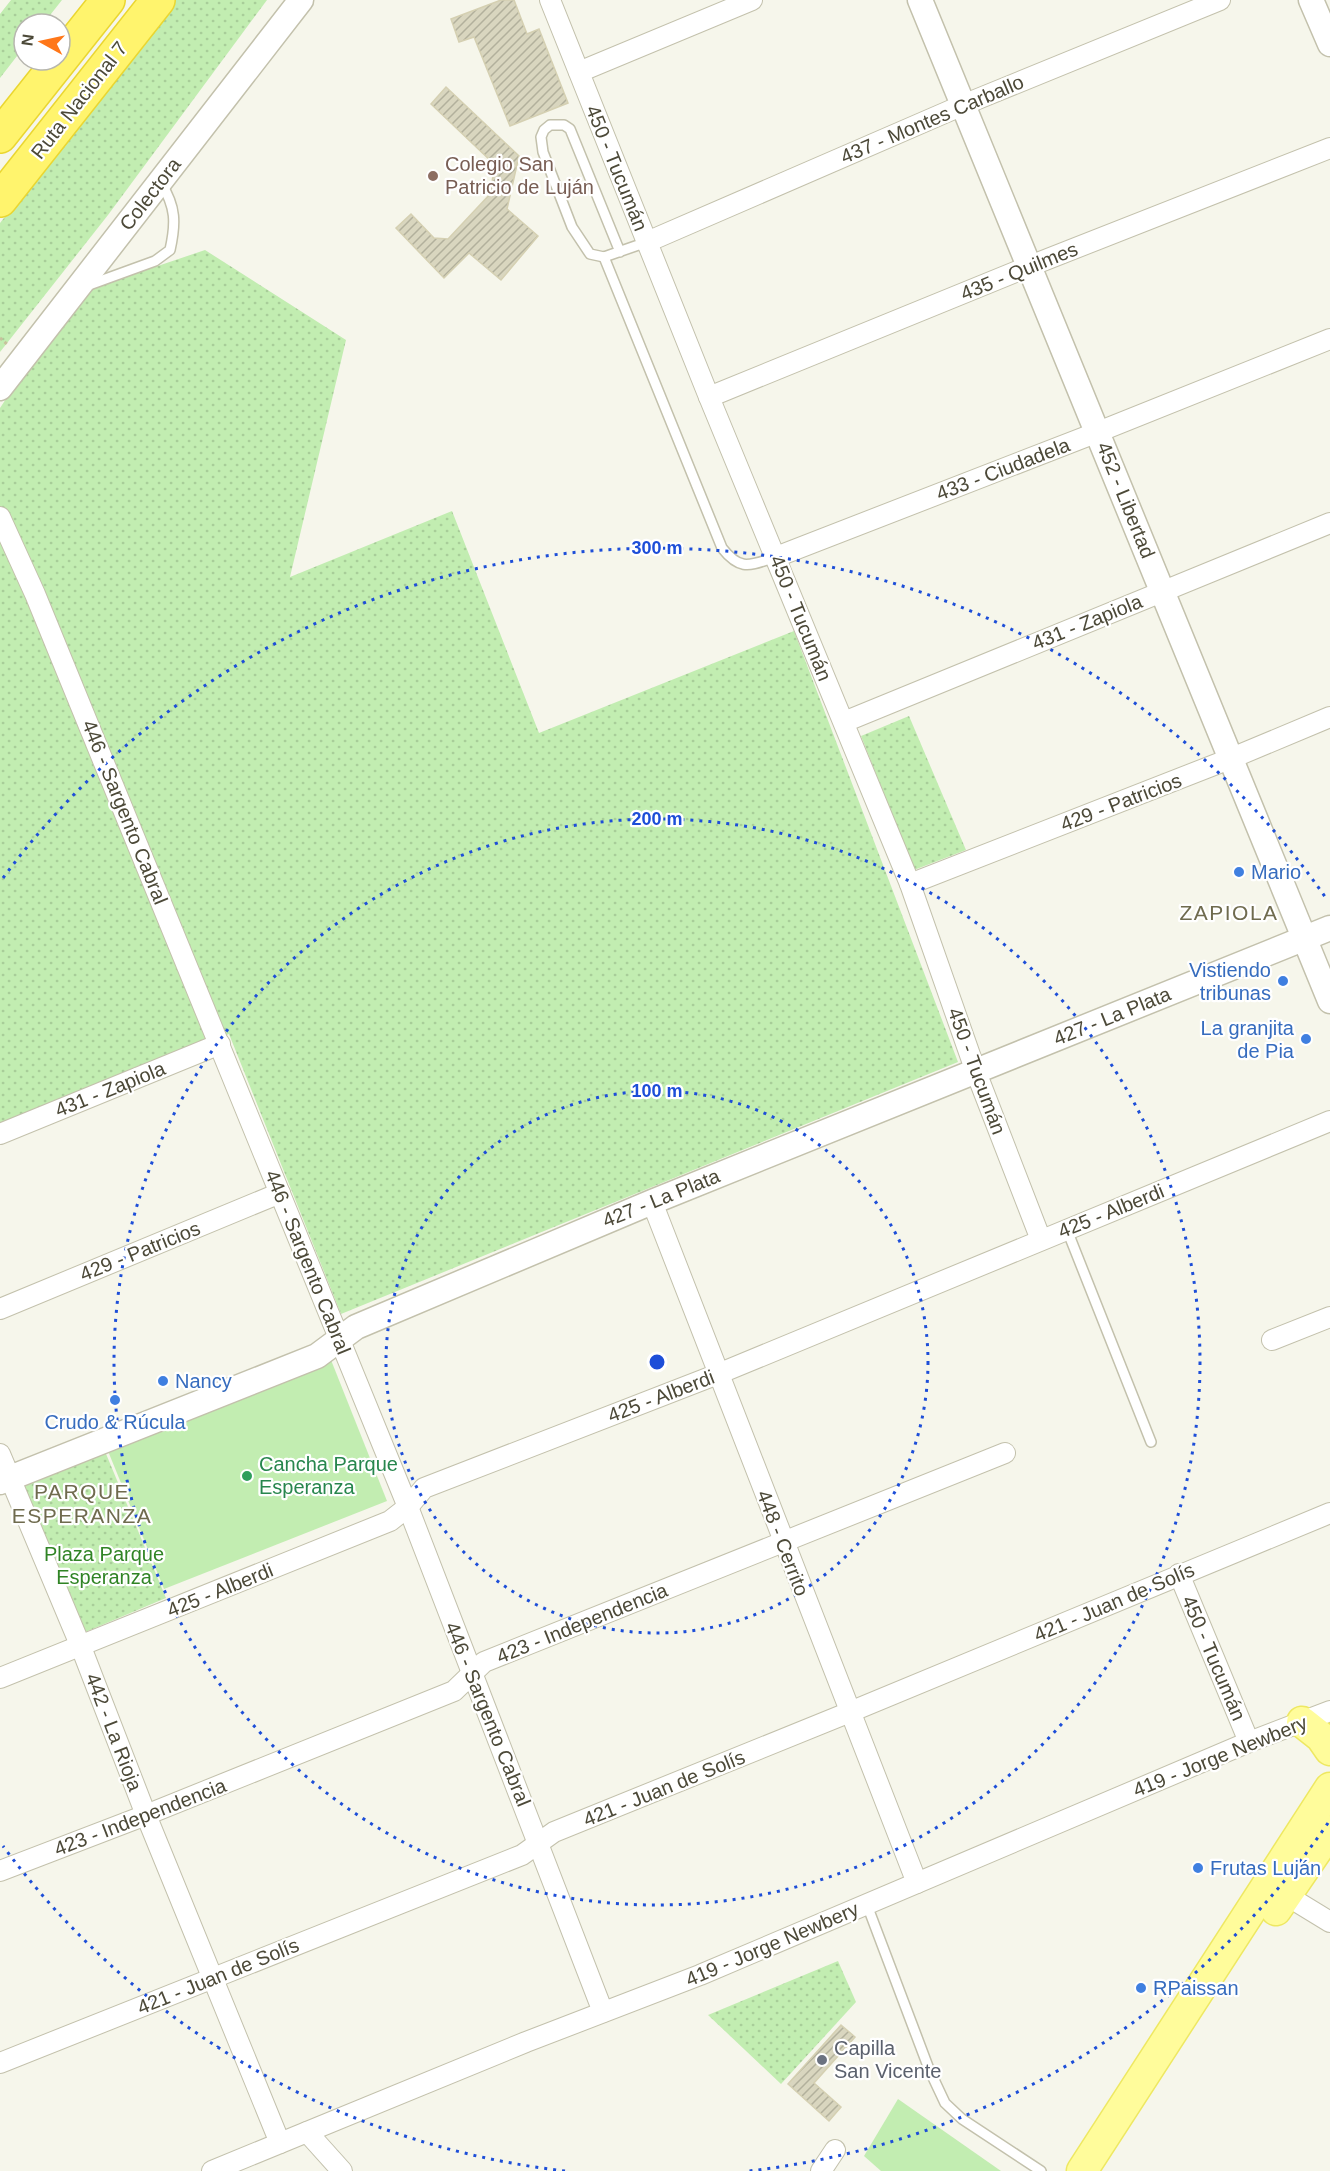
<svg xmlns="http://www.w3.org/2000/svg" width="1330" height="2171" viewBox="0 0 1330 2171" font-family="Arial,sans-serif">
<defs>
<pattern id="grass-dots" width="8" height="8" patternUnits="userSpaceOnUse" patternTransform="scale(1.5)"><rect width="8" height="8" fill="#c2edb1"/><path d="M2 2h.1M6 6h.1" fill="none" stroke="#a8cd99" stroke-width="1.8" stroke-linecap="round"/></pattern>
<pattern id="building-hatch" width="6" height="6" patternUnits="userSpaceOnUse" patternTransform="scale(1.5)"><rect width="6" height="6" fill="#d9d6bf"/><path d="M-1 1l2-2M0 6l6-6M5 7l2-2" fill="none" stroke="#b2b09c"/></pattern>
</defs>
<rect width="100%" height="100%" fill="#f6f6eb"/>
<g fill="url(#grass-dots)">
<polygon points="11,0 62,0 43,24 24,24 24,47 0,78 0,14"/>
<polygon points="176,0 267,0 108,215 0,352 0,223"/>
<polygon points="205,250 346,340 290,577 452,511 539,733 794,631 958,1062 341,1314 229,1034 0,1128 0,408 75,294"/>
<polygon points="909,716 966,850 914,870 861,736"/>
<polygon points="104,1449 166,1598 83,1633 21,1484"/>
<polygon points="838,1961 856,2002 781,2084 708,2015"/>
</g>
<g fill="#c2edb1">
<polygon points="331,1360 387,1501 164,1589 108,1451"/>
<polygon points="898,2099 1001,2171 881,2171 864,2156"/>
</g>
<g fill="url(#building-hatch)" stroke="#d5d0b2" stroke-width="1.5">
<polygon points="501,0 514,0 527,34 539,29 568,103 510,126 474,37 459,42 451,19"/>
<polygon points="446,87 519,156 507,209 538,236 501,280 469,253 444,278 396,228 411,214 434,238 448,239 491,193 494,164 431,104"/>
<polygon points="841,2025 855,2037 814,2083 841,2107 829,2121 788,2084"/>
</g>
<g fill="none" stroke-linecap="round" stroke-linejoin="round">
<defs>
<g id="service">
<polyline points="620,252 570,129 564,125 550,125 544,130 541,137 543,152 572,227 590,254 604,257 647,242"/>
<path d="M604 257 722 548C741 572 750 565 776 557"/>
<path d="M89 285 155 261 170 250C176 223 176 207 161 183"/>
<polyline points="1067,1230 1151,1442"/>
<polyline points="867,1905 929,2069 945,2103 962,2119 1041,2171"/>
</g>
<g id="minor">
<polyline points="550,0 709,397 910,884 976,1072 1041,1240"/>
<polyline points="579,72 752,0"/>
<polyline points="647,242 963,105 1220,0"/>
<polyline points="709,397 1030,266 1330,148"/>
<polyline points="0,517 35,594 408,1507 603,2012"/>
<polyline points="776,557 1098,432 1330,339"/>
<polyline points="844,722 1330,523"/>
<polyline points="910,884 1232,758 1330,717"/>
<polyline points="0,1134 220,1044"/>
<polyline points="652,1202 917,1883"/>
<polyline points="0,1309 280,1193"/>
<polyline points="1272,1340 1330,1317"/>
<polyline points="0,1454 81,1647 146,1815 280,2143"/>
<polyline points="1179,1574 1249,1742"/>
<polyline points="0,1678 390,1521 408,1507 424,1488 718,1374 1330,1121"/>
<polyline points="0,1871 146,1815 454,1691 484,1662 1005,1453"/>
<polyline points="1276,1889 1330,1922"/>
<polyline points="0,2063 522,1855 554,1832 850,1712 1330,1513"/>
<polyline points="307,2132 342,2171"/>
<polyline points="212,2171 526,2042 700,1975 1249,1742 1330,1711"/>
<polyline points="821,2171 835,2150"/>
</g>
<g id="tertiary">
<polyline points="920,0 1330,1001"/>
<polyline points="1311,0 1330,44"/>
<polyline points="0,388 301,0"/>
<polyline points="0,1482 317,1356 356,1327 652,1202 1330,928"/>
</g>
<g id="primary">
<polyline points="1302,1722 1321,1737 1330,1750"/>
<polyline points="1276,1910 1330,1831"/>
<polyline points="1082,2171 1330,1788"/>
</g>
<g id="motorway">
<polyline points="0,136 108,0"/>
<polyline points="0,200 158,0"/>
</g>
</defs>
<use href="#service" stroke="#c3c1ac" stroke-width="12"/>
<use href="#minor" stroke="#c3c1ac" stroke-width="22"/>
<use href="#tertiary" stroke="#c3c1ac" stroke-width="27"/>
<use href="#primary" stroke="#eee862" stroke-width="33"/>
<use href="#motorway" stroke="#ead631" stroke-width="36"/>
<polyline stroke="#c6c29c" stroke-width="3" stroke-dasharray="3 3" stroke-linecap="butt" points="0,338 8,345"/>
<use href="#service" stroke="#fff" stroke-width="9"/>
<use href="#minor" stroke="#fff" stroke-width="20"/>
<use href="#tertiary" stroke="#fff" stroke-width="24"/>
<use href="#primary" stroke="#fffc9b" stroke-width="30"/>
<use href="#motorway" stroke="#fff46d" stroke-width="33"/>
</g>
<g fill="none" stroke="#1d4ed8" stroke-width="3" stroke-dasharray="3 6">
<circle cx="657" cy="1362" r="271"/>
<circle cx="657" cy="1362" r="543"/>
<path d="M1328 1823A814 814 0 0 1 749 2171M565 2171A814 814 0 0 1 3 1846M3 878A814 814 0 0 1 1328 901"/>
</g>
<circle fill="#8d6e63" stroke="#fff" stroke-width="2" cx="433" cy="176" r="6"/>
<g fill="#3f7fe0" stroke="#fff" stroke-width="2">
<circle cx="1239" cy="872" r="6"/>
<circle cx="1283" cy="981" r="6"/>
<circle cx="1306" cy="1039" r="6"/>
<circle cx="163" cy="1381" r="6"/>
<circle cx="115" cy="1400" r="6"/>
<circle cx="1198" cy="1868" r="6"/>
<circle cx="1141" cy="1988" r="6"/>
</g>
<circle fill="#2e9e5b" stroke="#fff" stroke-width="2" cx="247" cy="1476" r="6"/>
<circle fill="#6b7280" stroke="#fff" stroke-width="2" cx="822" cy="2060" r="6"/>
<g text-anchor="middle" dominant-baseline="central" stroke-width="4.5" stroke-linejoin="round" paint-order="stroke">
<g font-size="20" fill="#4c4938" stroke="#fff">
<text transform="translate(79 100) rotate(-52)">Ruta Nacional 7</text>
<text transform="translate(932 119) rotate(-23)">437 - Montes Carballo</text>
<text transform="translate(617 168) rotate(68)">450 - Tucumán</text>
<text transform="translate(150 194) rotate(-52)">Colectora</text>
<text transform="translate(1019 271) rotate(-22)">435 - Quilmes</text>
<text transform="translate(1003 469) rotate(-21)">433 - Ciudadela</text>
<text transform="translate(1126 500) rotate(68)">452 - Libertad</text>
<text transform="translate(801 618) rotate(68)">450 - Tucumán</text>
<text transform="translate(1087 622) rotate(-22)">431 - Zapiola</text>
<text transform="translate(1121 802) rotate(-21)">429 - Patricios</text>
<text transform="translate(125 812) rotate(68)">446 - Sargento Cabral</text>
<text transform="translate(1112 1016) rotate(-22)">427 - La Plata</text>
<text transform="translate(977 1071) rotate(70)">450 - Tucumán</text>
<text transform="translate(110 1089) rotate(-22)">431 - Zapiola</text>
<text transform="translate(661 1198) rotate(-22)">427 - La Plata</text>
<text transform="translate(1111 1211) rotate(-22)">425 - Alberdi</text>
<text transform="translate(140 1251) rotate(-22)">429 - Patricios</text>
<text transform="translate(308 1262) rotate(68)">446 - Sargento Cabral</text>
<text transform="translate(661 1396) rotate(-21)">425 - Alberdi</text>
<text transform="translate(783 1543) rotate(69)">448 - Cerrito</text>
<text transform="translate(220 1590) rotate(-22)">425 - Alberdi</text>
<text transform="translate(1114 1602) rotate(-23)">421 - Juan de Solís</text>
<text transform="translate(582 1623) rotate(-22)">423 - Independencia</text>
<text transform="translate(1214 1658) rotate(67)">450 - Tucumán</text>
<text transform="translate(488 1714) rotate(68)">446 - Sargento Cabral</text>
<text transform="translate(114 1732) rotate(69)">442 - La Rioja</text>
<text transform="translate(1220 1756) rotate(-22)">419 - Jorge Newbery</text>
<text transform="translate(664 1788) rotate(-22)">421 - Juan de Solís</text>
<text transform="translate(140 1817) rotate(-21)">423 - Independencia</text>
<text transform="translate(772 1944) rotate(-23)">419 - Jorge Newbery</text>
<text transform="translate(218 1976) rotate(-22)">421 - Juan de Solís</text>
</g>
<g font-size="20" fill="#785e54" stroke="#fff" text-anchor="start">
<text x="445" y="164">Colegio San<tspan x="445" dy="23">Patricio de Luján</tspan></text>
</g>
<g font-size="20" fill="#366cbe" stroke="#fff" text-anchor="start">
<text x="1251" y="872">Mario</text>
<text x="1271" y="970" text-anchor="end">Vistiendo<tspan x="1271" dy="23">tribunas</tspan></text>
<text x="1294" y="1028" text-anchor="end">La granjita<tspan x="1294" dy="23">de Pia</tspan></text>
<text x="175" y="1381">Nancy</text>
<text x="115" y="1422" text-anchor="middle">Crudo &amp; Rúcula</text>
<text x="1210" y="1868">Frutas Luján</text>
<text x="1153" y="1988">RPaissan</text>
</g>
<g font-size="20" fill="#27864d" stroke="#fff" text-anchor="start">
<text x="259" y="1464">Cancha Parque<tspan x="259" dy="23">Esperanza</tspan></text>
</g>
<g font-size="20" fill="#308425" stroke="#fff">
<text x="104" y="1554">Plaza Parque<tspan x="104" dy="23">Esperanza</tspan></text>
</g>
<g font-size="20" fill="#5b616d" stroke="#fff" text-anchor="start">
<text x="834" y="2048">Capilla<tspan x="834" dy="23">San Vicente</tspan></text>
</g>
<g font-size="21" letter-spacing="1.5" fill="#6f6b4e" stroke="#fff">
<text x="1229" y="912">ZAPIOLA</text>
<text x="82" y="1491">PARQUE<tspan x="82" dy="24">ESPERANZA</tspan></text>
</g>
</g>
<circle cx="657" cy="1362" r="9" fill="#1d4ed8" stroke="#fff" stroke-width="3"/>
<g font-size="18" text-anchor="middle" font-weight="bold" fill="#1d4ed8" stroke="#fff" stroke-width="4.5" stroke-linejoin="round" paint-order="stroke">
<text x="657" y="554">300 m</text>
<text x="657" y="825">200 m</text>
<text x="657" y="1097">100 m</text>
</g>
<g transform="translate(42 42) rotate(278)"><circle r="28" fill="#ffffff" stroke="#b7b6af" stroke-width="1.5"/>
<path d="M0-4.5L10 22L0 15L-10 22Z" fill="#ff7719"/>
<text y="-9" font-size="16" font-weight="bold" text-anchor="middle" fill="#4c4938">N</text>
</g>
</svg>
